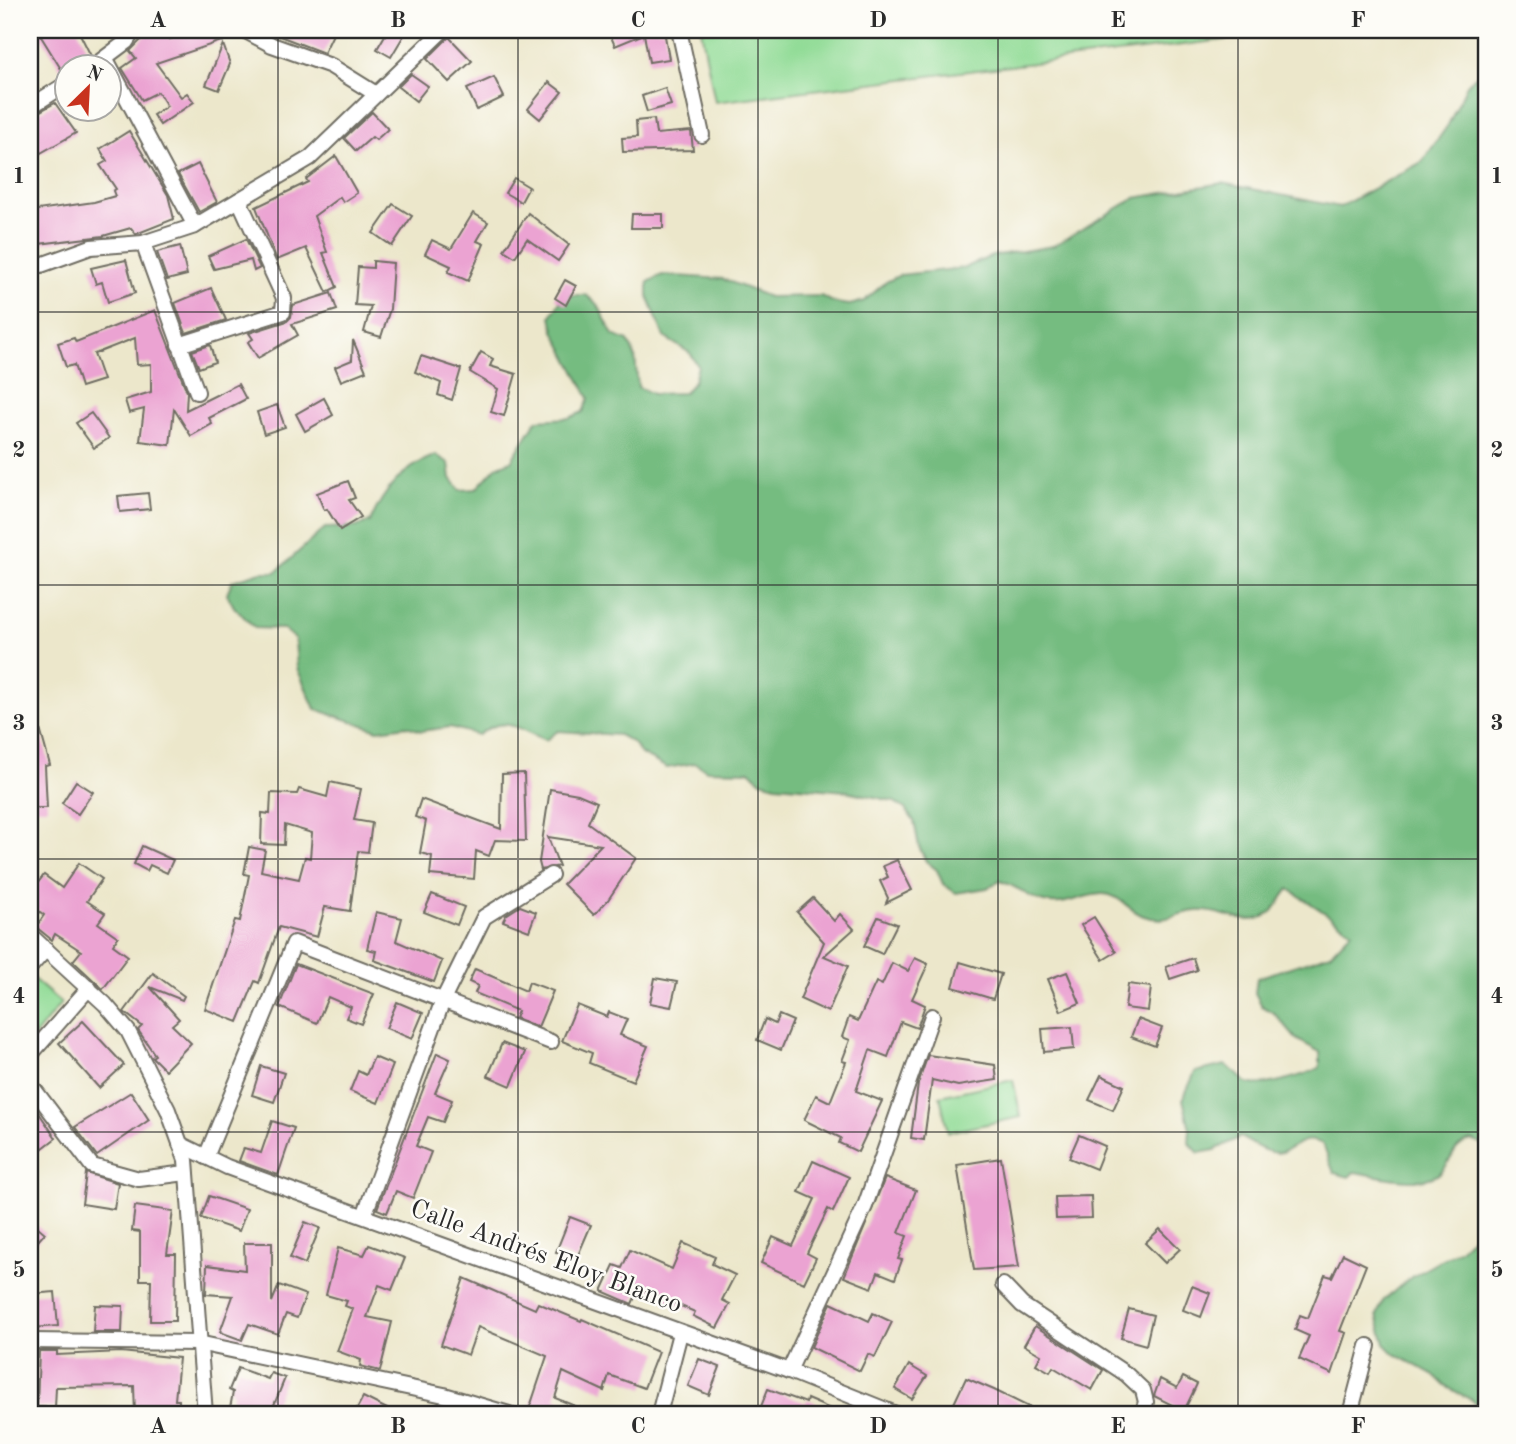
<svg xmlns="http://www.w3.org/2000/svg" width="1516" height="1444" viewBox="0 0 1516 1444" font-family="'Old Standard TT',serif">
<rect width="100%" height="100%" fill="#fdfcf7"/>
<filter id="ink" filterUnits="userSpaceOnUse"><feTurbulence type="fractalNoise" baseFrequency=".0143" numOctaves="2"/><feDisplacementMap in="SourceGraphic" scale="14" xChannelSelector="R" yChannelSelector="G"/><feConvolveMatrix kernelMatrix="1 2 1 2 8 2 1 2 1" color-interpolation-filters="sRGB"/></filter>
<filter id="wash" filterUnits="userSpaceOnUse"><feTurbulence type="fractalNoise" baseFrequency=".00686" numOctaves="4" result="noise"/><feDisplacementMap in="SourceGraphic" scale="28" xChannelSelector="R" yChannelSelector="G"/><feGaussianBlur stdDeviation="1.57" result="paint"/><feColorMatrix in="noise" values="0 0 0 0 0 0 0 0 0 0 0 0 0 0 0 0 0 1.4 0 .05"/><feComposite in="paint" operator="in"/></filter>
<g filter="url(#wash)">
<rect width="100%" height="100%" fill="#ece7cb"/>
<g fill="#92dc97" stroke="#5e8461" stroke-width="2">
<polygon points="701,30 1265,30 1264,35 715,102"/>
<polygon points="32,978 61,1003 30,1042 30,981"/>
<polygon points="1013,1080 1021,1117 948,1132 940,1096"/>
</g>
<g fill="#75bc80" stroke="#507456" stroke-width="2">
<path d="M1486 66V1146L1471 1140C1450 1148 1455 1157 1442 1171 1425 1189 1376 1175 1354 1172L1349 1177 1334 1173 1323 1144C1299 1135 1301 1146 1282 1152 1268 1156 1252 1143 1240 1137L1215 1150 1199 1153 1189 1143 1190 1129 1183 1099 1195 1072 1225 1065C1234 1070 1239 1077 1246 1082 1258 1090 1307 1075 1320 1067V1052L1296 1039 1275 1014 1262 1006 1255 993 1257 978 1330 954 1352 931 1289 889C1283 896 1277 908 1269 914 1246 930 1220 908 1196 911 1174 913 1167 924 1144 916 1129 911 1118 893 1102 894 1081 895 1065 907 1044 902 1028 898 1016 885 1000 881L987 888 956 893 943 884 937 870 926 861 919 847 914 821 905 809 893 801 846 791 776 785 761 781 751 771 707 770 695 763 667 768 641 754 632 742 619 735 558 731 546 740C518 730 506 713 478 735L450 727 421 731 407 726 378 730 315 709 297 668 295 639 284 629 255 628 234 607 227 594 232 581 261 572H276L325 528 356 527 370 522C384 490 402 468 436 455L449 463 451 478 460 490 476 489 496 467 511 461 537 420 569 418 583 412 589 398 554 331 551 316 559 303 570 295H586L598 305 613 335 628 341 635 356 638 387 653 394 684 393 694 381 698 366 690 353 664 337 648 296V282L662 275 723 279 769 297 821 296 835 303 850 305 864 301 886 282 900 275 964 268 992 256 1053 246 1135 198 1222 183 1340 207 1422 162 1448 125 1467 85Z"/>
<polygon points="1486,1224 1486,1412 1472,1400 1445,1386 1435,1376 1395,1354 1385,1344 1377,1315 1383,1301 1407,1280 1460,1249"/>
</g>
<g id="blocks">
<g fill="#eba3d2">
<polygon points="37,30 78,30 91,56 83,66 61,69"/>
<polygon points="151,30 167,30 170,39 199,30 218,30 222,41 156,63 181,97 187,93 194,102 160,125 153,115 167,106 158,92 142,100 122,68 136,58 130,51"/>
<polygon points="264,30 335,30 324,53"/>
<polygon points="388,30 407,30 391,57 377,49"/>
<polygon points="608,30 664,30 669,59 649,62 644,34 615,46"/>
<polygon points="449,37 472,61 449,82 427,59"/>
<polygon points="223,44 230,64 219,90 206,85"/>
<polygon points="411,74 428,86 416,101 398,87"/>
<polygon points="494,77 504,97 477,110 467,89"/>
<polygon points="549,82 562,92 540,119 528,109"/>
<polygon points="665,88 671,105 647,112 642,96"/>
<polygon points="55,103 76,133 30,159 30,117"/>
<polygon points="372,112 388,129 376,140 372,137 356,151 344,138"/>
<polygon points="654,119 656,134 691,131 693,150 623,152 622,138 637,137 636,121"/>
<polygon points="129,131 168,195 174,219 136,234 131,228 103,236 30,245 30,211 94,202 115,196 113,191 116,189 100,165 107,161 100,149"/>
<polygon points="336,156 357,193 343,202 340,197 314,216 327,252 323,253 337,287 327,292 306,248 277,260 256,207 308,182 306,179"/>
<polygon points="198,164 217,202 199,212 178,174"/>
<polygon points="514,178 529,187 521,202 505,193"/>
<polygon points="393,204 412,216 392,246 373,233"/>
<polygon points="473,213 488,222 477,241 484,244 468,281 448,272 451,266 425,254 432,240 451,249"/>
<polygon points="528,213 569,245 558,261 527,239 515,257 504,250"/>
<polygon points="632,214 663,214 663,228 631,228"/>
<polygon points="246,239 260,268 254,271 251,260 214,269 208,256"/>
<polygon points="180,246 187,275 167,280 157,252"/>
<polygon points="126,260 135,293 108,302 102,282 96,284 91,268"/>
<polygon points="373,261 393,263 390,309 381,337 364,332 371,306 355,305 358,267 373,268"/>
<polygon points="565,280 576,286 566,305 555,298"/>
<polygon points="211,288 226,320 186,333 175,303"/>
<polygon points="331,293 337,310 292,324 298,335 258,358 248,342 253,339 249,333 287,321 291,317 293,305"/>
<polygon points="155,310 187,392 186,410 238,384 246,399 209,418 212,424 191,436 174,409 170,445 140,441 144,409 129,413 125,400 151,392 151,364 137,365 135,338 94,354 103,380 81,387 74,365 66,367 58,343 74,338 76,342"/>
<polygon points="353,340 366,371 341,381 335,367 352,360"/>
<polygon points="210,345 215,362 199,368 192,351"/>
<polygon points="481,352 493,359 490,366 516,374 504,416 491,412 498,389 470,372"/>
<polygon points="421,356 461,369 452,400 438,395 441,383 415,372"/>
<polygon points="324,398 333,415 305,431 296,414"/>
<polygon points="277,405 285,427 264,434 257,412"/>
<polygon points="91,413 109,438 94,448 76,423"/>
<polygon points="348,481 355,498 349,500 361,517 340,530 327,509 324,510 317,493"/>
<polygon points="148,493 150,509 120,512 118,496"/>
<polygon points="40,729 50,765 45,766 47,808 31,808 30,732"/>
<polygon points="524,773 526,841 495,840 489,856 476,851 474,879 430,875 432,856 420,853 426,821 415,817 421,799 501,829 502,774"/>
<polygon points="76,781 93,792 78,814 62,803"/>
<polygon points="330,782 361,789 354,820 372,823 368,852 358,851 350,911 325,907 317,937 279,927 259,983 255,981 238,1022 205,1009 235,920 240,921 249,875 244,874 249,847 265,850 261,871 299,879 305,857 310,858 312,833 285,825 284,845 261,844 262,813 270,814 271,793 297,794 299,789 327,797"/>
<polygon points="550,789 578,794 597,802 588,823 636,858 608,900 594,915 563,884 601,845 548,837 559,866 541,870 539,862"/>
<polygon points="142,846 173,860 167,873 150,865 147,871 134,864"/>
<polygon points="897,860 912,890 886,903 888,898 880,881 888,877 883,866"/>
<polygon points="79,863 102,879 87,901 105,913 98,923 118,937 113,945 128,956 103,989 73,961 81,951 55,934 52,940 36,927 44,915 30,904 30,893 44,875 62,888"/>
<polygon points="432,894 464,907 457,925 424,912"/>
<polygon points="813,898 834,921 840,914 854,929 824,956 848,966 828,1012 800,999 824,942 797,912"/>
<polygon points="520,906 536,912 529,931 503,921 506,915"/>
<polygon points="376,912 402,918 396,941 442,961 434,982 374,960 376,951 367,949"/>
<polygon points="878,917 897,924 882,954 864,946"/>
<polygon points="1094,917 1116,952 1103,960 1081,925"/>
<polygon points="915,958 928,964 912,999 925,1005 917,1028 901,1022 888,1057 870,1050 856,1091 882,1101 858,1152 839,1143 841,1138 804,1120 816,1095 830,1102 846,1062 842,1061 850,1040 842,1037 849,1017 858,1021 876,982 882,985 892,963 908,971"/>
<polygon points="1193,958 1197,970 1170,979 1166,967"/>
<polygon points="960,962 1001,974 993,999 953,987"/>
<polygon points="296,964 374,994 361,1024 346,1018 351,1007 328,997 317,1023 279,1007"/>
<polygon points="475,969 526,991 529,982 553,991 538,1027 515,1018 518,1011 475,993 478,986 469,982"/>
<polygon points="1067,972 1080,1003 1061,1011 1048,979"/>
<polygon points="153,973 184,996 182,1000 150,987 179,1019 172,1025 191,1043 165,1070 152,1057 155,1055 138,1030 142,1026 124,1012"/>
<polygon points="655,978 677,982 671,1007 650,1003"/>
<polygon points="1128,984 1151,987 1148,1011 1125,1008"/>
<polygon points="397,1002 423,1013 412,1039 386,1028"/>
<polygon points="577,1005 607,1017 609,1012 627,1019 620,1035 648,1046 633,1081 589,1063 592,1053 562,1041"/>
<polygon points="779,1015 793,1021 781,1050 757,1040 765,1019 775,1024"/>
<polygon points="1138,1019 1162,1028 1155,1046 1131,1037"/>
<polygon points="83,1021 124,1065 99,1088 59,1043"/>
<polygon points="1072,1027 1074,1049 1044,1052 1042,1029"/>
<polygon points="502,1043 525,1052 511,1086 488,1076"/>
<polygon points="437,1053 450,1059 435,1093 452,1100 443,1122 428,1117 416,1146 431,1152 413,1198 396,1191 387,1213 377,1209"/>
<polygon points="928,1055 995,1065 997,1080 958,1086 932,1080 924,1140 911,1138 918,1084"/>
<polygon points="374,1057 393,1065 378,1103 350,1091 358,1071 366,1075"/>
<polygon points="261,1066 284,1073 274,1102 252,1095"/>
<polygon points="1101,1075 1124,1086 1113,1110 1089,1100"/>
<polygon points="131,1092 149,1120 97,1156 75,1127"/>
<polygon points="30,1100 56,1138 30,1158"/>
<polygon points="272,1121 294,1128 278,1175 239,1161 244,1148 261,1153"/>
<polygon points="1079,1135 1105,1146 1096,1169 1069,1158"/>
<polygon points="1001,1158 1019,1267 974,1270 957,1165"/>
<polygon points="813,1161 849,1177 833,1212 828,1209 807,1253 816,1258 804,1283 761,1263 773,1237 793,1246 815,1199 799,1192"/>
<polygon points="86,1173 118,1183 114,1209 82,1204"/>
<polygon points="885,1178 916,1190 899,1233 907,1236 898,1259 902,1260 895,1279 878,1272 872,1288 844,1277"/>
<polygon points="209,1196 247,1209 239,1231 201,1218"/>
<polygon points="1091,1196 1092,1218 1056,1219 1055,1197"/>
<polygon points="135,1206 173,1211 167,1254 176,1254 175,1321 150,1321 151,1280 140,1280 140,1232 132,1231"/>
<polygon points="570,1217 591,1225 576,1260 556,1252"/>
<polygon points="30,1220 45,1233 30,1250"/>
<polygon points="305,1222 320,1228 305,1264 290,1258"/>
<polygon points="1160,1229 1180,1249 1165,1263 1145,1243"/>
<polygon points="244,1243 272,1243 272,1302 279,1285 306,1295 297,1318 286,1314 278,1334 249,1324 242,1340 220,1332 233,1296 206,1294 207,1265 245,1270"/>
<polygon points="683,1243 715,1257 712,1264 735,1275 722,1300 730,1304 717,1328 693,1316 695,1312 639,1288 632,1304 602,1291 614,1265 622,1268 630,1250 672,1269"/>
<polygon points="369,1245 405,1258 392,1290 379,1285 367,1317 392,1322 380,1371 360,1366 361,1360 337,1351 353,1309 345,1306 347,1301 326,1295 338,1248 364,1255"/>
<polygon points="1343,1254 1366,1265 1340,1331 1346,1333 1332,1374 1299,1359 1309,1336 1295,1330 1300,1315 1308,1318 1325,1275 1332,1277"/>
<polygon points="464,1278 535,1309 538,1303 581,1321 582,1319 658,1352 644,1388 609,1375 604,1391 563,1372 555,1398 595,1414 550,1414 530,1407 547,1356 478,1327 468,1355 441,1345"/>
<polygon points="1192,1286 1210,1293 1201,1317 1183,1310"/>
<polygon points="55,1292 58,1326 31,1328 30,1294"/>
<polygon points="831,1303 869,1321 873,1313 892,1322 875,1357 868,1354 860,1371 811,1347"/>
<polygon points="95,1305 123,1306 122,1332 93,1332"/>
<polygon points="1129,1309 1153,1315 1146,1345 1121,1338"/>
<polygon points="1035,1326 1103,1370 1092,1390 1053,1367 1050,1372 1036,1364 1041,1355 1024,1345"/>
<polygon points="39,1351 57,1351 57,1355 121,1352 179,1358 175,1400 179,1400 179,1414 135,1414 134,1386 56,1387 55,1408 37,1407"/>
<polygon points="699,1359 720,1367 709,1395 688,1386"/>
<polygon points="909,1365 927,1376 912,1399 895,1389"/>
<polygon points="238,1368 268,1379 271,1373 285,1378 272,1410 267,1408 266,1414 229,1414 233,1392 229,1390"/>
<polygon points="1183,1377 1197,1384 1184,1411 1154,1396 1160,1379 1177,1388"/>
<polygon points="966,1378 994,1390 1043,1414 949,1414"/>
<polygon points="768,1389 806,1403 807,1399 842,1414 758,1414"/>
<polygon points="363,1397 397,1414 354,1414"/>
</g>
</g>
</g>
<g filter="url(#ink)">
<use href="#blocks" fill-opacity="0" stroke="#6f6d63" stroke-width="2"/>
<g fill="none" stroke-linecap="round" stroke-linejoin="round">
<defs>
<g id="street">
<polyline points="244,30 272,45 331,66 376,94"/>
<polyline points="679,30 702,135"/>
<polyline points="106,59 195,226"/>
<polyline points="94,66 126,42 134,30"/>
<polyline points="30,107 66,84"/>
<polyline points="143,243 197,392"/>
<polyline points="30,269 91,247 143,243 195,226 310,158 443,30"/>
<polyline points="179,345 283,312 284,298 239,200"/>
<polyline points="30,935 105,1004 128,1031 168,1110 186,1160 205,1414"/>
<polyline points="30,967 46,949"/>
<polyline points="30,1055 89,988"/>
<polyline points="30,1084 92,1166 139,1179 186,1173"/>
<polyline points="180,1144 227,1167 789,1371 896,1414"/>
<polyline points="206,1157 294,943 551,1042"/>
<polyline points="364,1216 443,1000 484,917 551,875"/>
<polyline points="1003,1285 1022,1305 1126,1374 1143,1390 1146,1402 1142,1414"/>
<polyline points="30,1341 198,1343 444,1395 509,1414"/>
<polyline points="789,1371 865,1206 932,1016"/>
<polyline points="659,1414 680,1333"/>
<polyline points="1350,1414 1368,1346"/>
</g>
</defs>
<use href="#street" stroke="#6f6d63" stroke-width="18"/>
<use href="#street" stroke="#fff" stroke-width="14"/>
</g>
</g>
<path fill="none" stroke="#2b2b2b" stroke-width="2" stroke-opacity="0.55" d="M278 30V1414M518 30V1414M758 30V1414M998 30V1414M1238 30V1414M30 312H1486M30 585H1486M30 859H1486M30 1132H1486"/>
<g text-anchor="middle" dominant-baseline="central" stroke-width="5" stroke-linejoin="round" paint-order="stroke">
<g font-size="26" fill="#2b2b2b" stroke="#fdfcf7">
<text transform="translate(546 1257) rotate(20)">Calle Andrés Eloy Blanco</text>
</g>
</g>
<rect width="1516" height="1444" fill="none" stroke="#fdfcf7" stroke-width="77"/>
<g transform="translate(88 88) rotate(24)"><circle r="33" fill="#fdfcf7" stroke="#a9a8a5" stroke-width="2"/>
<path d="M0-5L12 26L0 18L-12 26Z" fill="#c8321e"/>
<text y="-10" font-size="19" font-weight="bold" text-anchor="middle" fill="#2b2b2b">N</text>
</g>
<rect x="38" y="38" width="1440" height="1368" fill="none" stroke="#2b2b2b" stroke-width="2.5"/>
<g font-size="23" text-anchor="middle" font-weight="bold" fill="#2b2b2b">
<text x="158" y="27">A</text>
<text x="398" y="27">B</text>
<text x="638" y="27">C</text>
<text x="878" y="27">D</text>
<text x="1118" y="27">E</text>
<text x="1358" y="27">F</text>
<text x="19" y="183">1</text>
<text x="1497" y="183">1</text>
<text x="19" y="457">2</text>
<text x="1497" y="457">2</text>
<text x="19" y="730">3</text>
<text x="1497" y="730">3</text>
<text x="19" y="1003">4</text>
<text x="1497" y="1003">4</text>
<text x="19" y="1277">5</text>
<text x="1497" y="1277">5</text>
<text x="158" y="1433">A</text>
<text x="398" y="1433">B</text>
<text x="638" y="1433">C</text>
<text x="878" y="1433">D</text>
<text x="1118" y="1433">E</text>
<text x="1358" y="1433">F</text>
</g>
</svg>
